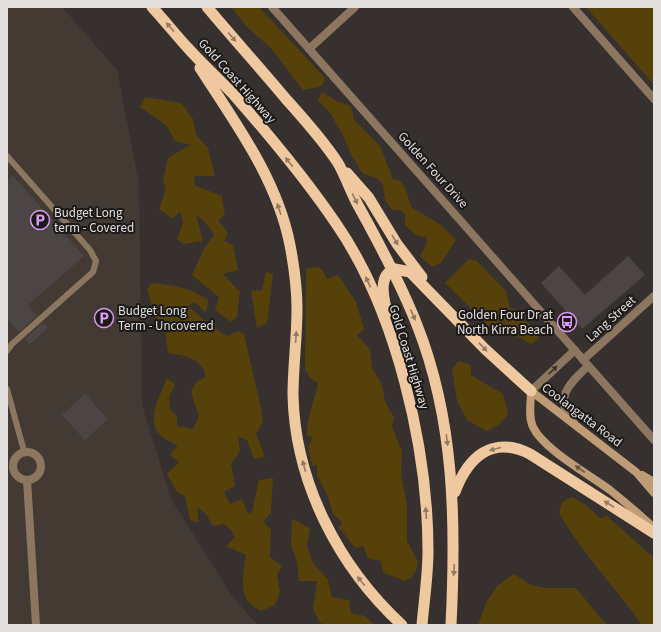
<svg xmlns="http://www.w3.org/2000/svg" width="661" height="632" viewBox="0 0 661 632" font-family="'Source Sans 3',sans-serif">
<rect width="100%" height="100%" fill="#36312f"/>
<polygon fill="#443a34" points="7,7 62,7 117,70 139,184 142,405 171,499 232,596 258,625 7,625"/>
<g fill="#56410a">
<polygon points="231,7 259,7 325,78 322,86 303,90 271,48 247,27"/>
<polygon points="586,7 654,7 654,85"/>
<polygon points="322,92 337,101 351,106 354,120 380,146 393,179 401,181 407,193 411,207 441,225 456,240 441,263 432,267 420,256 427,243 426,237 416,235 405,225 405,214 400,210 392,210 385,200 383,184 378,179 362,173 352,156 342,134 331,114 318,100"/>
<polygon points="145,97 181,103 193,119 196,135 208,148 215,176 195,176 194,185 222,196 225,215 218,220 228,233 224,241 233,245 238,270 223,274 240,292 237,316 231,322 215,310 219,297 192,275 204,249 214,235 206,223 196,215 203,241 183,244 177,239 183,222 180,211 173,219 159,209 166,189 163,181 168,158 190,145 175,141 166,125 140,107"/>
<polygon points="469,259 477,261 506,291 510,308 520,310 524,321 539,329 538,339 531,344 519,337 492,329 445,283"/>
<path d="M315 267 322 269 327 279 338 275 356 302 364 329 357 335 370 350 372 368 382 384 385 402 394 417 392 427 402 451 401 475 407 505V541L418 562 416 571 411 578 403 581C397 576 390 577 383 572L381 561 368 558 363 546 357 548C348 543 347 534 339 529L342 522 333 514 327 494 317 476V465L312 466 308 447 313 437 307 436C306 419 315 400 318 383L310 378 305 369 306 269Z"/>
<polygon points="266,272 273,274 267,323 257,328 251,291 262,290"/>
<path d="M152 283C177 286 186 286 208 300L206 313 195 302 188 306 210 325 227 336 239 331 244 334 261 408 263 422 256 434 265 457 254 459 247 440 238 436 240 451 231 464 235 486 224 492 230 504 242 499 248 514 252 512 259 480 273 478 271 513 263 522 271 529 270 557 282 566 277 575 280 592 275 605 261 611C236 600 243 577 246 555L226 546 235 537 231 530 223 524 213 526 206 514 197 507 199 523 190 520 185 496 177 492 167 474 179 462 170 455 178 445C139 431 156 406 167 378L175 384 169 397 170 410 177 416V426L193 429 199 416 191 392 197 381 206 377C202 357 185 356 168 353L165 329 157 321 147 289Z"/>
<polygon points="459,361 471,365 471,375 503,394 508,414 499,425 486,431 467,420 457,401 452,369"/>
<path d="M572 497 586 505 600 518 607 516 654 558V625H642C615 587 582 553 559 513L562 502Z"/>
<polygon points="292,519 310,528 307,546 313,563 328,580 332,597 349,600 351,613 365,616 374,625 329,625 320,623 313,609 317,581 299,581 297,562 291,545"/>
<path d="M514 574 531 585 546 588H575C587 599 595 614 608 625H478L487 601 497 586Z"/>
</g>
<g fill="#4b4645">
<polygon points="13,176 84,256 28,305 37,316 19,332 7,319 7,182"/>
<polygon points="628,256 645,275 582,329 541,283 559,266 585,295"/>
<polygon points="43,322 48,328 30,344 25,339"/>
<polygon points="85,394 108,419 85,440 62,415"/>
</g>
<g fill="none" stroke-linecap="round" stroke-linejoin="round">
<g stroke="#8c765f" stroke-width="6">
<polyline points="7,156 90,250 96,261 93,272 12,344 7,351"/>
<polyline points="7,389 24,451"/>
</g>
<g stroke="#8c765f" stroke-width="8">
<polyline points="573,7 654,99"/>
<polyline points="309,49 355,7"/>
<polyline points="583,360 654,296"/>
<circle cx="27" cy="466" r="14"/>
<polyline points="27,480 36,625"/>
</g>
<g stroke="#8c765f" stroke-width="8">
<polyline points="272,7 654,440"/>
<polyline points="531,391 575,350"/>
<path d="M574 423C552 399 570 383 588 366"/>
</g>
<g stroke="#bf9c76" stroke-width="8">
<path d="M531 391C531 402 528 417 533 427 543 449 590 475 610 490 625 502 640 515 654 528"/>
<polyline points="531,391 636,472 654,493"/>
<polyline points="642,475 654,482"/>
</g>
<g stroke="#f0c89f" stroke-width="11">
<path d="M152 7C164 20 175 34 187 47 202 64 219 79 234 95 270 136 306 179 337 225 396 311 428 448 428 551 428 576 424 601 422 625"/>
<path d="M207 7C233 38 260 68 286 99 304 119 323 140 338 163 346 177 351 193 359 207 380 245 401 284 417 325 455 421 456 524 451 625"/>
<path d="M200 68C236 124 277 179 290 245 294 266 297 288 297 309 297 338 293 367 293 395 295 483 339 567 402 625"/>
<polyline points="347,173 369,198 397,244 422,277"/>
<path d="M387 313C384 299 377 275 395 269L410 272 485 349 531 391"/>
<path d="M455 492C468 457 492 435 530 454L654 533"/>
</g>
</g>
<defs><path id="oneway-solid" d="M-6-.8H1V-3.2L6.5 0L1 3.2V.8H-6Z"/></defs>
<g fill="#917a63">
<use href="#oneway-solid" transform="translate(170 27) rotate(-131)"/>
<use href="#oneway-solid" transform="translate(232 37) rotate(49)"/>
<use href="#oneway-solid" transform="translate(289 162) rotate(-129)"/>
<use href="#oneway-solid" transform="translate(355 199) rotate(64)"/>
<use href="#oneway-solid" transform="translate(279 209) rotate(-109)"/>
<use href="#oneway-solid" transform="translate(395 240) rotate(58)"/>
<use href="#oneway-solid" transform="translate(368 282) rotate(-115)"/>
<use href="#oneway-solid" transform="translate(413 315) rotate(66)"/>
<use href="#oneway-solid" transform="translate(296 337) rotate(-86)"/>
<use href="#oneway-solid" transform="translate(483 347) rotate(46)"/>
<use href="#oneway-solid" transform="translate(447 440) rotate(83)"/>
<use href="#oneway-solid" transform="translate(495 449) rotate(165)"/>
<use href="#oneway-solid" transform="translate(304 466) rotate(-105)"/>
<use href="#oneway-solid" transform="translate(609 504) rotate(-148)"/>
<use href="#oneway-solid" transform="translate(426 513) rotate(-94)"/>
<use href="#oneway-solid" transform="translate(454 570) rotate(93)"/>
<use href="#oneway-solid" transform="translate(361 581) rotate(-129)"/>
</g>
<use fill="#3e362e" href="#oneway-solid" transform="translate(553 370) rotate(-44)"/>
<use fill="#655443" href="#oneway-solid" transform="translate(580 469) rotate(-145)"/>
<defs>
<symbol id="parking-ring" viewBox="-11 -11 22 22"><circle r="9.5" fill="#1c1a19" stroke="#dd99f3" stroke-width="1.5"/><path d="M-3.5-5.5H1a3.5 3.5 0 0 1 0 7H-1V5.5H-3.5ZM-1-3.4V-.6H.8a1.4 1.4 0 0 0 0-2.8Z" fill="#dd99f3"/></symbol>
<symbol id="bus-ring" viewBox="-11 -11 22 22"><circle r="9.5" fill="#1c1a19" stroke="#dd99f3" stroke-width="1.5"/><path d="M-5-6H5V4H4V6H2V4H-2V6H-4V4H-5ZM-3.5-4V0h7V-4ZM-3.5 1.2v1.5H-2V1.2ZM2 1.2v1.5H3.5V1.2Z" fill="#dd99f3"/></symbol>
</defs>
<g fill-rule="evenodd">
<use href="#parking-ring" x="29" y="209" width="22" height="22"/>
<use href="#parking-ring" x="93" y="307" width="22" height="22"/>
<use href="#bus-ring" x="556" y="311" width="22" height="22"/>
</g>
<g text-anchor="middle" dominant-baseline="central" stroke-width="4" stroke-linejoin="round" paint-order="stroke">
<g font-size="13" fill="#e2dfde" stroke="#1c1a19">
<text transform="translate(237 81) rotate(48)">Gold Coast Highway</text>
<text transform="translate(433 170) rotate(48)">Golden Four Drive</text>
<text transform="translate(611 319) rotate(-42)">Lang Street</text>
<text transform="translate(409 357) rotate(73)">Gold Coast Highway</text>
<text transform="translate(582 415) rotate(37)">Coolangatta Road</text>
</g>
<g font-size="13" fill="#e2dfde" stroke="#1c1a19" text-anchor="start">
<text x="54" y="213">Budget Long<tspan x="54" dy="15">term - Covered</tspan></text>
<text x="118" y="311">Budget Long<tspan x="118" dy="15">Term - Uncovered</tspan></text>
<text x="553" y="315" text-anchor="end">Golden Four Dr at<tspan x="553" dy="15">North Kirra Beach</tspan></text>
</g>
</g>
<rect width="661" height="632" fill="none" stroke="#e2dfde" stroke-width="16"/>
</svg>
